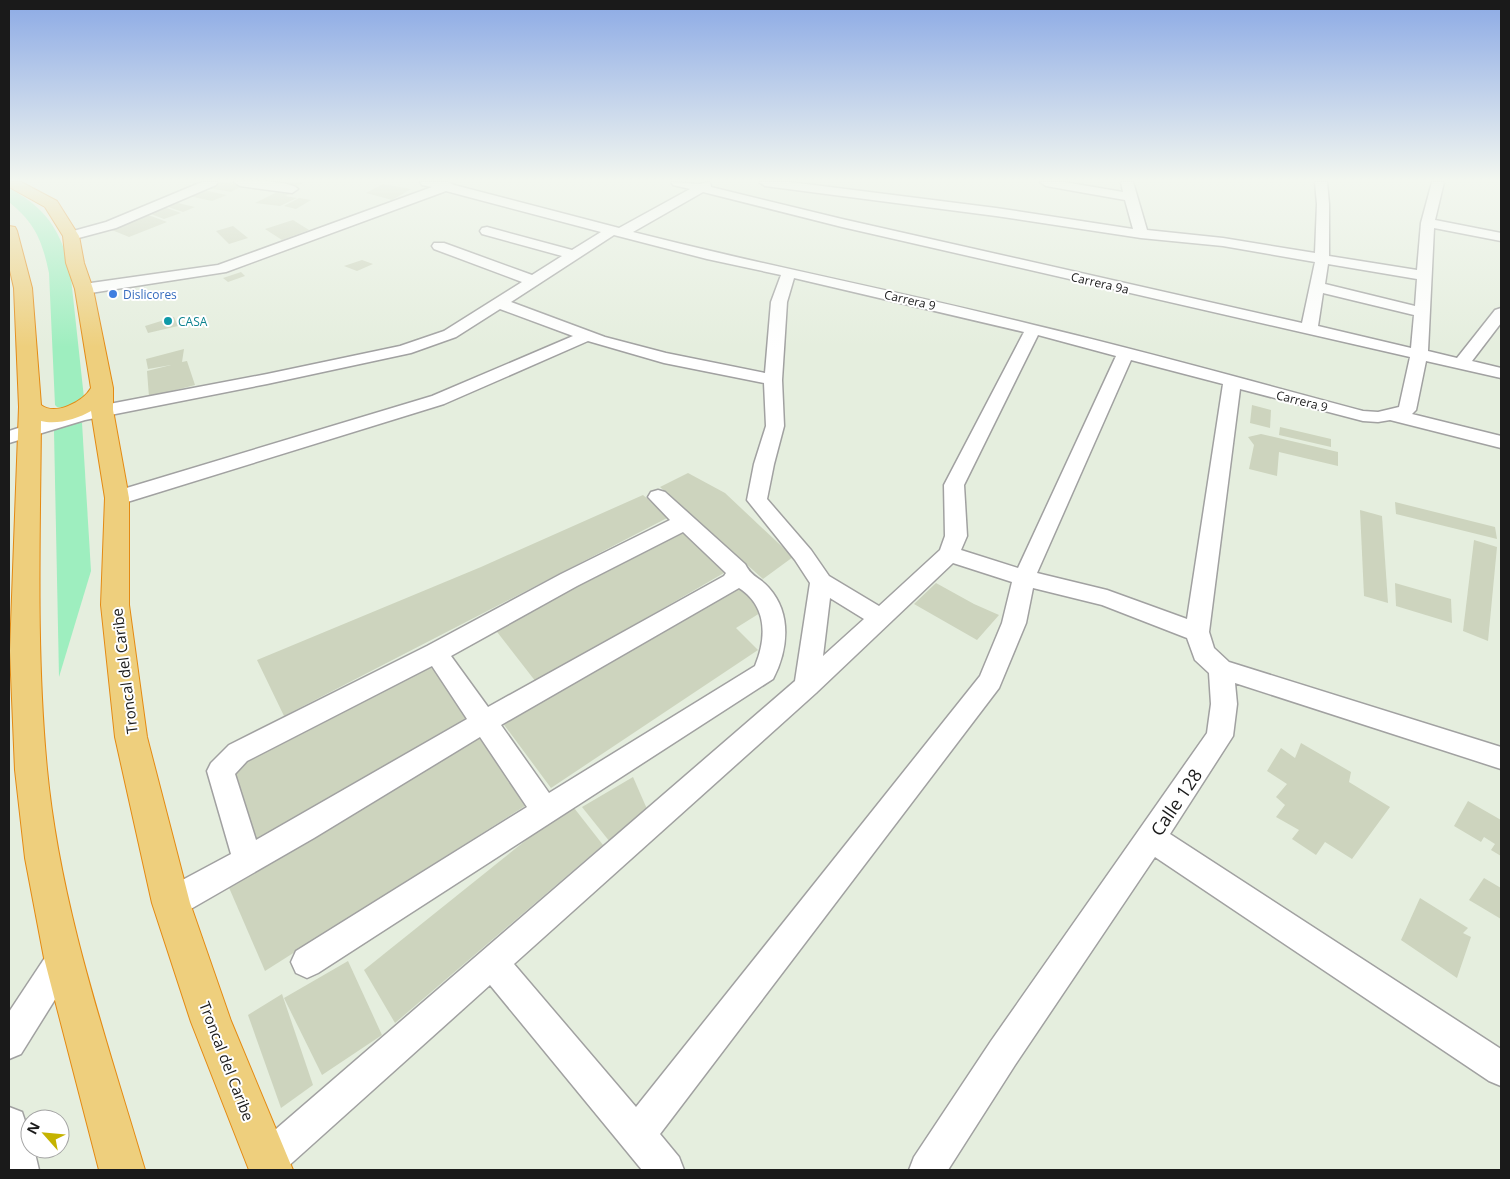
<svg xmlns="http://www.w3.org/2000/svg" width="1510" height="1179" viewBox="0 0 1510 1179" font-family="'Open Sans',sans-serif">
<rect width="100%" height="100%" fill="#e5eede"/>
<g fill="#9eeebf">
<path d="M9 188C45 208 60 228 70 269L84 398C78 405 66 409 57 407L55 405 49 273C42 240 35 223 9 202Z"/>
<polygon points="77,421 82,423 91,571 59,677 54,431 55,428"/>
</g>
<g fill="#cdd4be">
<polygon points="221,182 244,185 231,192 209,188"/>
<polygon points="282,182 305,182 293,188 279,183"/>
<polygon points="383,184 411,189 392,200 366,193"/>
<polygon points="203,190 227,195 212,201 189,196"/>
<polygon points="277,192 290,194 285,196 297,198 280,206 255,203"/>
<polygon points="299,198 311,200 296,209 284,206"/>
<polygon points="178,203 195,207 183,212 168,207"/>
<polygon points="164,207 181,213 164,219 148,213"/>
<polygon points="146,214 167,222 129,237 107,228"/>
<polygon points="293,220 309,230 282,240 265,229"/>
<polygon points="233,226 248,238 229,244 216,231"/>
<polygon points="362,260 373,264 357,271 344,266"/>
<polygon points="241,272 245,276 228,282 223,278"/>
<polygon points="174,317 178,326 148,333 145,326"/>
<polygon points="184,349 182,362 187,361 195,385 149,397 147,371 171,365 148,369 146,359"/>
<polygon points="1252,405 1271,410 1270,428 1250,423"/>
<polygon points="1280,427 1331,439 1331,447 1279,435"/>
<polygon points="1261,434 1338,452 1338,466 1279,452 1277,476 1249,469 1254,445 1248,437"/>
<polygon points="688,473 725,493 793,557 763,579 660,487"/>
<polygon points="643,495 669,517 284,716 257,660 481,567"/>
<polygon points="1395,502 1495,527 1497,539 1396,514"/>
<polygon points="1360,510 1382,516 1388,603 1364,596"/>
<polygon points="681,530 729,570 536,682 494,628"/>
<polygon points="1474,540 1497,547 1488,641 1463,631"/>
<polygon points="936,583 974,604 999,615 977,640 914,604"/>
<polygon points="1395,583 1451,599 1452,623 1396,606"/>
<polygon points="738,586 765,610 736,628 758,650 551,788 502,722"/>
<polygon points="433,662 476,714 252,846 225,772"/>
<polygon points="480,737 528,804 265,971 227,883"/>
<polygon points="1301,743 1351,772 1349,782 1390,807 1352,859 1325,842 1316,855 1292,839 1299,830 1276,817 1285,805 1276,797 1287,784 1267,771 1281,748 1295,758"/>
<polygon points="633,777 647,809 610,842 582,807"/>
<polygon points="1468,801 1501,820 1501,856 1491,850 1495,844 1484,837 1481,842 1454,826"/>
<polygon points="571,804 603,845 395,1023 364,970"/>
<polygon points="1484,878 1501,888 1501,919 1469,900"/>
<polygon points="1420,898 1468,928 1463,933 1471,937 1457,978 1401,940"/>
<polygon points="348,961 382,1035 322,1075 284,998"/>
<polygon points="282,994 313,1085 281,1108 248,1015"/>
</g>
<g fill="none" stroke-linecap="round" stroke-linejoin="round">
<defs>
<g id="minor">
<polygon points="202,182 218,182 216,185 116,228 71,240 64,236 66,233 106,222"/>
<path d="M234 182C247 181 290 180 298 189L292 193 240 186Z"/>
<path d="M420 182H448L454 185 619 228 690 189 673 185 671 182 699 184 710 182 711 187 842 219 1302 323 1315 262 1223 246 1141 238 996 216 765 186 759 182H790L996 208 1133 229 1125 200 1046 186 1040 182H1064L1123 192 1121 182H1133L1147 230 1223 238 1315 253 1317 204 1315 182H1327L1329 204V256L1417 270 1421 223 1432 182H1444L1435 220 1501 233V241L1434 228 1428 351 1457 358 1495 310 1501 308V323L1472 361 1501 368V378L1426 361 1416 410 1412 414 1501 436V448L1390 420 1378 422 1363 421 1240 389 1209 632 1214 648 1229 662 1501 747V769L1235 683 1237 704 1233 736 1170 834 1501 1049V1086L1489 1081 1155 857 1015 1065 948 1170H909L914 1157 991 1041 1207 733 1211 704 1209 673 1195 660 1187 638 1102 605 1033 588 1026 623 999 688 660 1134 679 1157 684 1170H642L490 985 284 1170H252L249 1161 254 1148 795 681 810 583 795 560 747 500 754 464 766 426 764 383 664 363 588 341 444 404 124 503 117 505 110 503 107 498 110 493 432 396 573 336 500 309 456 337 411 353 267 384 85 420 9 443V431L59 415 104 405 267 374 400 346 444 331 522 282 434 249 432 246 434 243H444L532 275 562 256 482 234 480 231 482 228 487 227 572 250 601 232 446 191 226 272 84 294 79 292 76 289 79 286 84 284 218 265 432 187 422 185ZM703 192 842 227 1410 357 1399 407 1378 412 1363 411C1254 382 1144 351 1034 325 901 292 766 266 633 232ZM614 235 707 259 781 275 771 302 765 373 666 353 605 337 511 302ZM1328 264 1417 279 1415 306 1325 284ZM794 278 1024 332 944 485 945 536 940 550 879 606 829 576 811 550 767 499 774 464 784 426 782 380 787 302ZM1323 293 1414 315 1411 348 1318 326ZM1038 335 1116 356 1018 568 961 550 967 536 964 485ZM1131 360 1223 384 1187 619 1107 590 1037 573ZM953 563 1012 582 1002 623 980 676 636 1107 514 964 816 693ZM830 598 864 619 823 656Z"/>
<path d="M658 490 665 492 745 564C752 578 760 577 769 588 792 614 788 650 773 679L318 973 307 978 296 973 291 962 296 951 527 807 480 737 314 838 182 914 171 918 160 914 156 903 160 892 231 854 207 771 211 763 229 745 427 646 561 574 670 520 648 497 651 492ZM683 532 726 573 724 576 488 707 451 656 577 586ZM739 588C767 606 767 637 755 666L549 793 501 725ZM432 666 467 719 256 840 235 774 247 761Z"/>
<polygon points="63,942 74,947 79,958 74,969 21,1054 9,1059 9,1012 52,947"/>
<polygon points="9,1107 22,1112 30,1136 30,1149 34,1149 39,1170 9,1170"/>
</g>
<path id="highway" d="M9 182H21L57 201 79 236 84 263 93 289 113 388V410L129 498V605L147 737 190 903 231 1021 293 1170H249L191 1022 152 903 115 737 101 605 105 498 91 411C77 419 57 425 41 421 40 537 36 653 47 769 60 906 106 1038 145 1170H99L44 958 25 858 15 770 10 651 19 407 14 288 9 266V226L15 227 17 231 32 288 41 405C55 416 83 402 91 388L75 289 66 263 63 236 45 207 9 187Z"/>
</defs>
<use href="#minor" stroke="#a1a1a1" stroke-width="3"/>
<use href="#highway" stroke="#e48a13" stroke-width="2"/>
<use href="#minor" fill="#fff" fill-rule="evenodd"/>
<use href="#highway" fill="#eecf7d" fill-rule="evenodd"/>
</g>
<linearGradient id="sky" x2="0" y2="1"><stop stop-color="#8caae5"/><stop offset="0.52" stop-color="#f3f7f0"/><stop offset="1" stop-color="#f3f7f0" stop-opacity="0"/></linearGradient>
<rect width="1510" height="347" fill="url(#sky)"/>
<circle fill="#3f7fe0" stroke="#fff" stroke-width="2" cx="113" cy="294" r="5"/>
<circle fill="#0f9aa8" stroke="#fff" stroke-width="2" cx="168" cy="321" r="5"/>
<g text-anchor="middle" dominant-baseline="central" stroke-width="4" stroke-linejoin="round" paint-order="stroke">
<g font-size="12" fill="#1a1a1a" stroke="#fff">
<text transform="translate(1100 283) rotate(13)">Carrera 9a</text>
<text transform="translate(910 300) rotate(13)">Carrera 9</text>
<text transform="translate(1302 401) rotate(14)">Carrera 9</text>
</g>
<g font-size="12" fill="#366cbe" stroke="#fff" text-anchor="start">
<text x="123" y="294">Dislicores</text>
</g>
<g font-size="12" fill="#0d838f" stroke="#fff" text-anchor="start">
<text x="178" y="321">CASA</text>
</g>
<g font-size="15" fill="#1a1a1a" stroke="#fff">
<text transform="translate(124 671) rotate(-97)">Troncal del Caribe</text>
<text transform="translate(227 1061) rotate(69)">Troncal del Caribe</text>
</g>
<g font-size="18" fill="#1a1a1a" stroke="#fff">
<text transform="translate(1176 802) rotate(-56)">Calle 128</text>
</g>
</g>
<rect width="1510" height="1179" fill="none" stroke="#1a1a1a" stroke-width="20"/>
<g transform="translate(45 1134) rotate(297)"><circle r="24" fill="#ffffff" stroke="#a3a3a3"/>
<path d="M0-4L9 19L0 12L-9 19Z" fill="#c5b300"/>
<text y="-8" font-size="14" font-weight="bold" text-anchor="middle" fill="#1a1a1a">N</text>
</g>
</svg>
